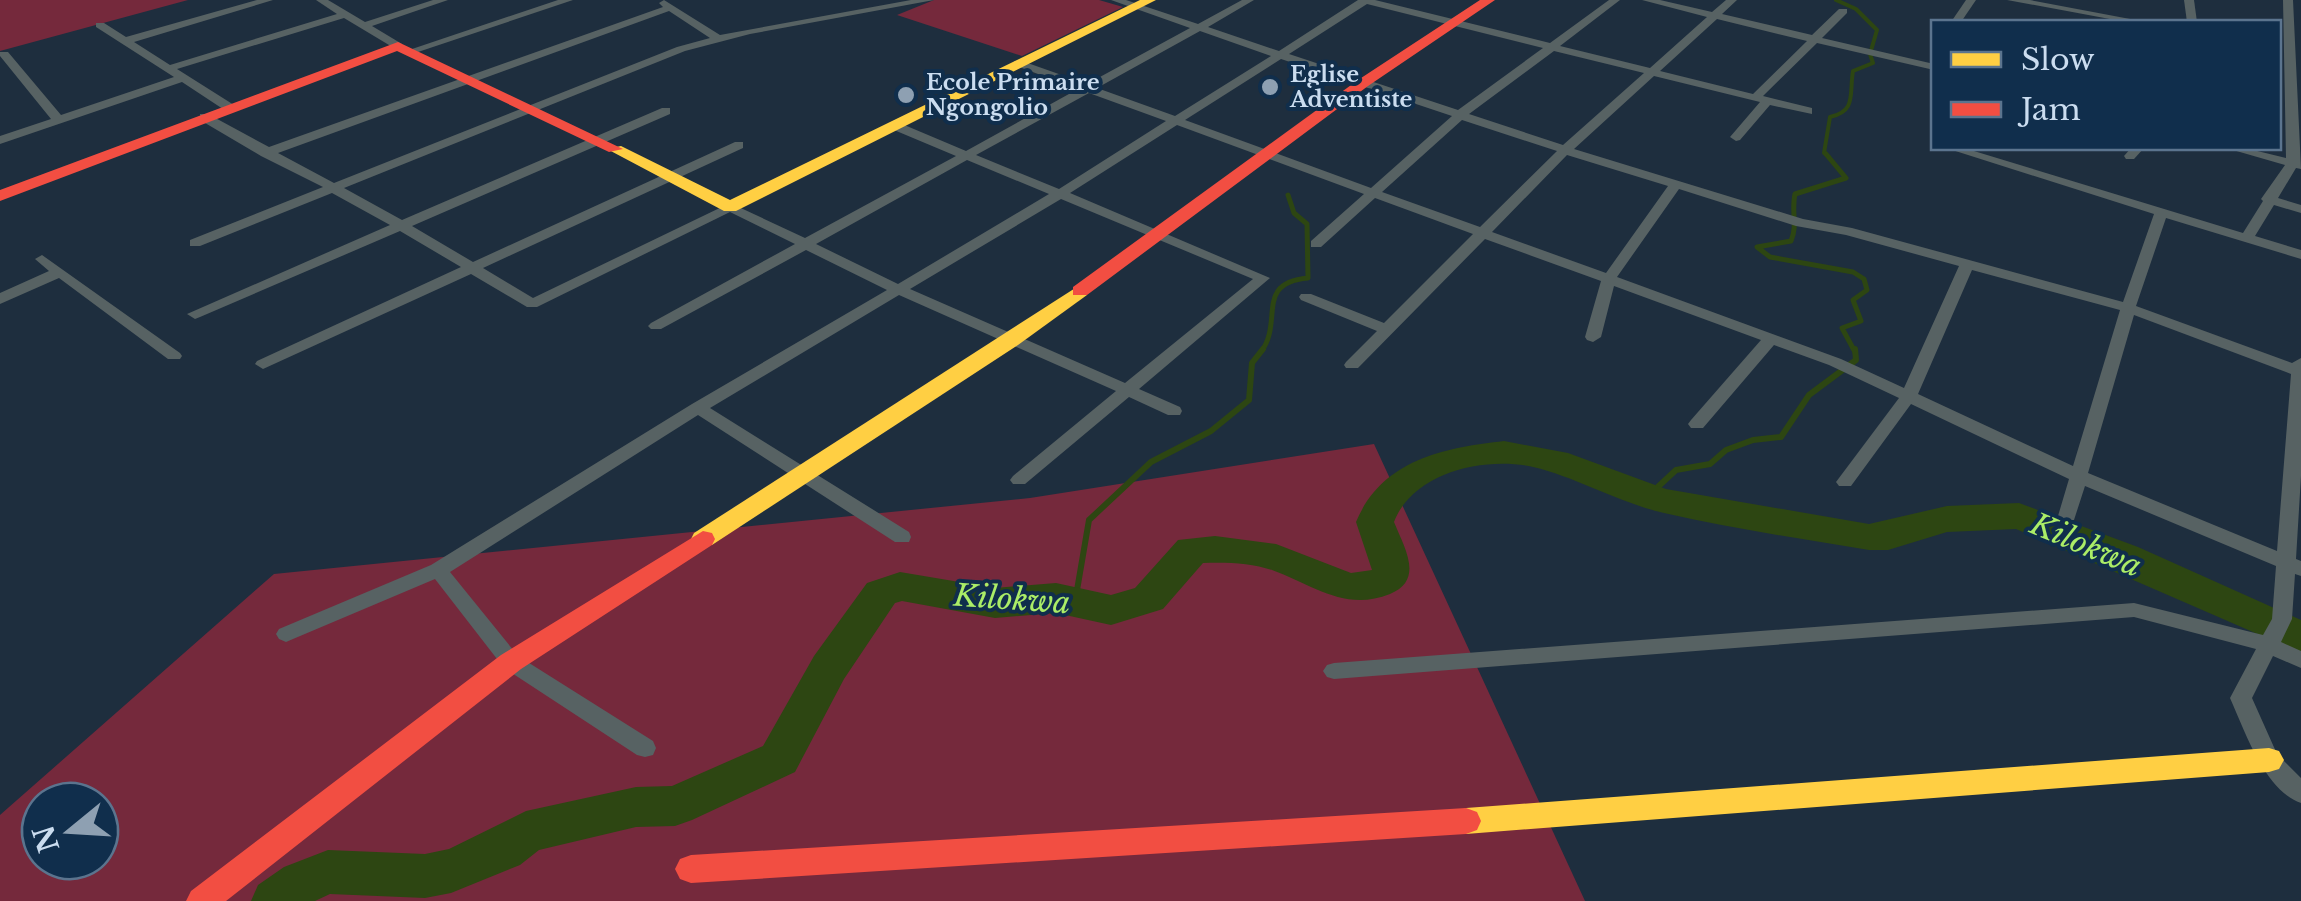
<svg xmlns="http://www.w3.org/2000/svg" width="2301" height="901" viewBox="0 0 2301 901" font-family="'Libre Baskerville',serif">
<rect width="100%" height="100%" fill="#1e2e3e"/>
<g fill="#75293c" fill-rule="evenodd">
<polygon points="0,0 188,0 0,51"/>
<polygon points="934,0 1099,0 1123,7 1022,56 897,15"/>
<path d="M1374 444 1585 901H0V815L274 574 1030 498ZM40 801H100V861H40Z"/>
</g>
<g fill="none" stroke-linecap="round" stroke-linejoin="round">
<path stroke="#2d4612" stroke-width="4" d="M1829 157 1824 153 1830 117C1857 111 1849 94 1853 71L1873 63 1870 54 1877 30 1856 9 1836 0"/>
<g stroke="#2d4612" stroke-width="5">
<path d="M1826 154 1846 178 1795 194C1791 211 1798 225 1791 241L1757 247 1770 257 1853 272 1864 279 1867 290 1853 300 1861 321 1842 328 1855 352"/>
<path d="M1261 352C1284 321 1254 283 1308 278L1307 224 1294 213 1288 195"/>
</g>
<g stroke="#2d4612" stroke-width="6">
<polyline points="1647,497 1676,470 1710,464 1726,450 1753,440 1781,437 1809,395 1856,360 1855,349"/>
<polyline points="1076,596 1089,520 1151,462 1211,431 1249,400 1252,363 1263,349"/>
</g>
<polyline stroke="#2d4612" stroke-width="8" points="1075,601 1076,594"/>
<path fill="#2d4612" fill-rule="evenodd" d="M1504 441 1568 453 1666 489 1869 524 1947 506 2019 503 2138 547 2301 620V653L2016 529 1947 532 1888 550H1869C1801 539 1731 528 1664 513 1617 502 1576 477 1533 467 1485 456 1413 472 1394 522 1404 547 1425 580 1390 594 1345 612 1313 585 1272 570 1251 563 1226 562 1203 563L1163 609 1111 625 1056 613 995 618 902 601 895 603 844 679 795 772 692 820 675 826 636 827 539 850 520 865 451 893 425 898 330 894 315 901H251L258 885 284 867 328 850 425 854 449 849 526 811 636 787 672 786 763 746 814 656 867 583 900 572 995 588 1056 583 1111 595 1135 588 1178 540 1215 536 1276 544 1351 573 1372 570 1356 522C1382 460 1443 448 1504 441Z"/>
<g fill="#576263" fill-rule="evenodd">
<polygon points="257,0 273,0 134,42 170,65 337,14 316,0 328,0 365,22 433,0 448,0 372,26 402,44 402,48 394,48 344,18 177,69 234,105 234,111 226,111 182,82 0,144 0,136 51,119 0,56 0,52 8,52 61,115 174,77 96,27 96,23 104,23 126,37"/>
<polygon points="558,0 573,0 418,52 409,50"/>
<path d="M664 0 720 35 911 0H934L750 34 685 51 344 188 402 220 662 108H670V114L412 226 473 262 735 142H743V148L483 268 533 298 730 203 805 238 956 156 894 130V124H902L966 151 1078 89 1014 65V61H1022L1087 84 1190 28 1111 0H1126L1198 24 1242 0H1254L1208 27 1279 51 1358 0H1375L1550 43 1609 0H1620L1560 46 1650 68 1707 17 1642 0H1660L1712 12 1726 0H1737L1722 14 1812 35 1839 9H1847V13L1822 38 1934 64V70L1817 43 1763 96 1812 108V114L1770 105 1740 140 1736 141 1730 137 1760 102 1654 76 1574 149 1803 219 1852 228 2123 302 2154 214 1946 148H1964L2243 233 2263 201 2261 199 2285 165 2226 148H2245L2286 158 2283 0H2293L2301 169 2296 168 2278 198 2301 205V213L2274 205 2255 236 2301 250V259L2166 218 2136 306 2292 363 2301 358V476L2296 559 2301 561V576L2295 574 2292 619 2281 642 2301 651V668L2273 656 2252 698 2277 754 2301 778V803C2264 790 2245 731 2230 698L2256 649 2134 617 1334 679 1327 677 1323 671 1327 665 1334 663 2134 603 2263 635 2272 619 2276 566 2085 486 2074 520H2060L2058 516 2069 479 1911 404 1851 486H1839L1836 482 1899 398 1829 365 1774 345 1703 428H1691L1688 424 1691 420 1761 340 1614 286 1601 337 1593 342 1587 340 1585 337 1601 281 1485 239 1358 368H1346L1344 365 1346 362 1377 331 1301 300 1299 297 1301 294H1311L1384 323 1473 234 1375 198 1321 247H1311V241L1364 194 1177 125 1070 193 1270 278 1139 389 1180 407 1182 411 1180 415H1168L1129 397 1025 484H1013L1010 480 1013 476 1116 391 899 295 710 408 909 532 911 537 909 542H895L698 415 450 572 518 656 653 741 656 748 653 755 645 757 637 755 504 668 435 579 293 639 286 642 279 639 276 634 279 629 431 565 692 404 887 290 806 250 661 329H651L648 326 651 323 795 244 730 212 537 307H527L471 274 263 369 255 364 257 361 461 267 400 231 200 317 195 319 187 314 390 225 332 193 200 246H190V240L323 187 261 156 200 120V114H208L269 147 663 7 659 3ZM1367 4 1543 48 1458 110 1289 54ZM669 11 710 38 677 47 334 183 278 153ZM1717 19 1807 41 1753 94 1660 71ZM1200 31 1271 56 1175 116 1097 88ZM1554 51 1644 73 1563 145 1469 114ZM1281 59 1452 116 1371 188 1185 120ZM1089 93 1166 121 1059 189 976 155ZM1462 120 1557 151 1480 227 1382 192ZM1567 155 1668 186 1606 273 1492 232ZM967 160 1049 194 898 284 816 244ZM1679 189 1796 226 1846 235 1959 266 1904 388 1841 359 1617 277ZM1061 199 1253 279 1125 383 910 289ZM1972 270 2120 310 2073 466 1918 394ZM2134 315 2291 374 2277 551 2088 473Z"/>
<polygon points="1966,0 1976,0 1961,22 1951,22"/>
<polygon points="2007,0 2030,0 2146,22 2126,22"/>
<polygon points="2184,0 2194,0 2197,22 2187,22"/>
<polygon points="2131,148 2144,148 2134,159 2126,159 2124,156"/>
<polygon points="42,255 180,353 182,356 180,359 168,359 59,278 0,304 0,293 49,271 35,259"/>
</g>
<g fill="#ffcf43" fill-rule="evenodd">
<polygon points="1140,0 1156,0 736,211 724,211 607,149 621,146 730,200"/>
<polygon points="1080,285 1087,287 1087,295 1018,345 712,545 694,545 691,539 694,533"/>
<polygon points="2269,748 2279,751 2284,760 2279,769 2269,772 1466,834 1455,830 1451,821 1455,812 1466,808"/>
</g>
<g fill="#f24e42" fill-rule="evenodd">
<polygon points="1480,0 1495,0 1368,86 1087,295 1073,295 1073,287 1358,80"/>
<polygon points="398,42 623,149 609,152 397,51 0,201 0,190"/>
<polygon points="703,531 712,533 715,539 712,545 521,669 226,901 186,901 191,891 501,655"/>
<polygon points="1466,808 1477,812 1481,821 1477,830 1466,834 691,883 680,879 675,869 680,859 691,855"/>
</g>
</g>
<g fill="#8ea0b2" stroke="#102e4c" stroke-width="4">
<circle cx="1270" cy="87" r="10"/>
<circle cx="906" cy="95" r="10"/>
</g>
<g text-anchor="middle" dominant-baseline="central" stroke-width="8" stroke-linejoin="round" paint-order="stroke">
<g font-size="22" font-weight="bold" fill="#cbddf0" stroke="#102e4c" text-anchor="start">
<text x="1290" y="74">Eglise<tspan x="1290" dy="25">Adventiste</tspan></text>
<text x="926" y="82">Ecole Primaire<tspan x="926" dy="25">Ngongolio</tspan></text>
</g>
<g font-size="30" font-style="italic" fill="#abed67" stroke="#102e4c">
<text transform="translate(2086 545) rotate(23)">Kilokwa</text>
<text transform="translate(1012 599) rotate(4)">Kilokwa</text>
</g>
</g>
<rect x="1931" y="20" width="350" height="130" fill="#102e4c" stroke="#5b748e" stroke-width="2.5"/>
<rect x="1951" y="52" width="50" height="15" fill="#ffcf43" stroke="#5b748e" stroke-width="2.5"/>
<text x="2021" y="70" font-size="30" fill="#cbddf0">Slow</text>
<rect x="1951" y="102" width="50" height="15" fill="#f24e42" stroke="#5b748e" stroke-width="2.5"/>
<text x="2021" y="120" font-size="30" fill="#cbddf0">Jam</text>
<g transform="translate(70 831) rotate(252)"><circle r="48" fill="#102e4c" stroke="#5b748e" stroke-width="2.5"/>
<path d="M0-8L18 38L0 25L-18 38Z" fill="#8ea0b2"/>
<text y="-15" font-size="28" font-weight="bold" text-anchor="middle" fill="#cbddf0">N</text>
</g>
</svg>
